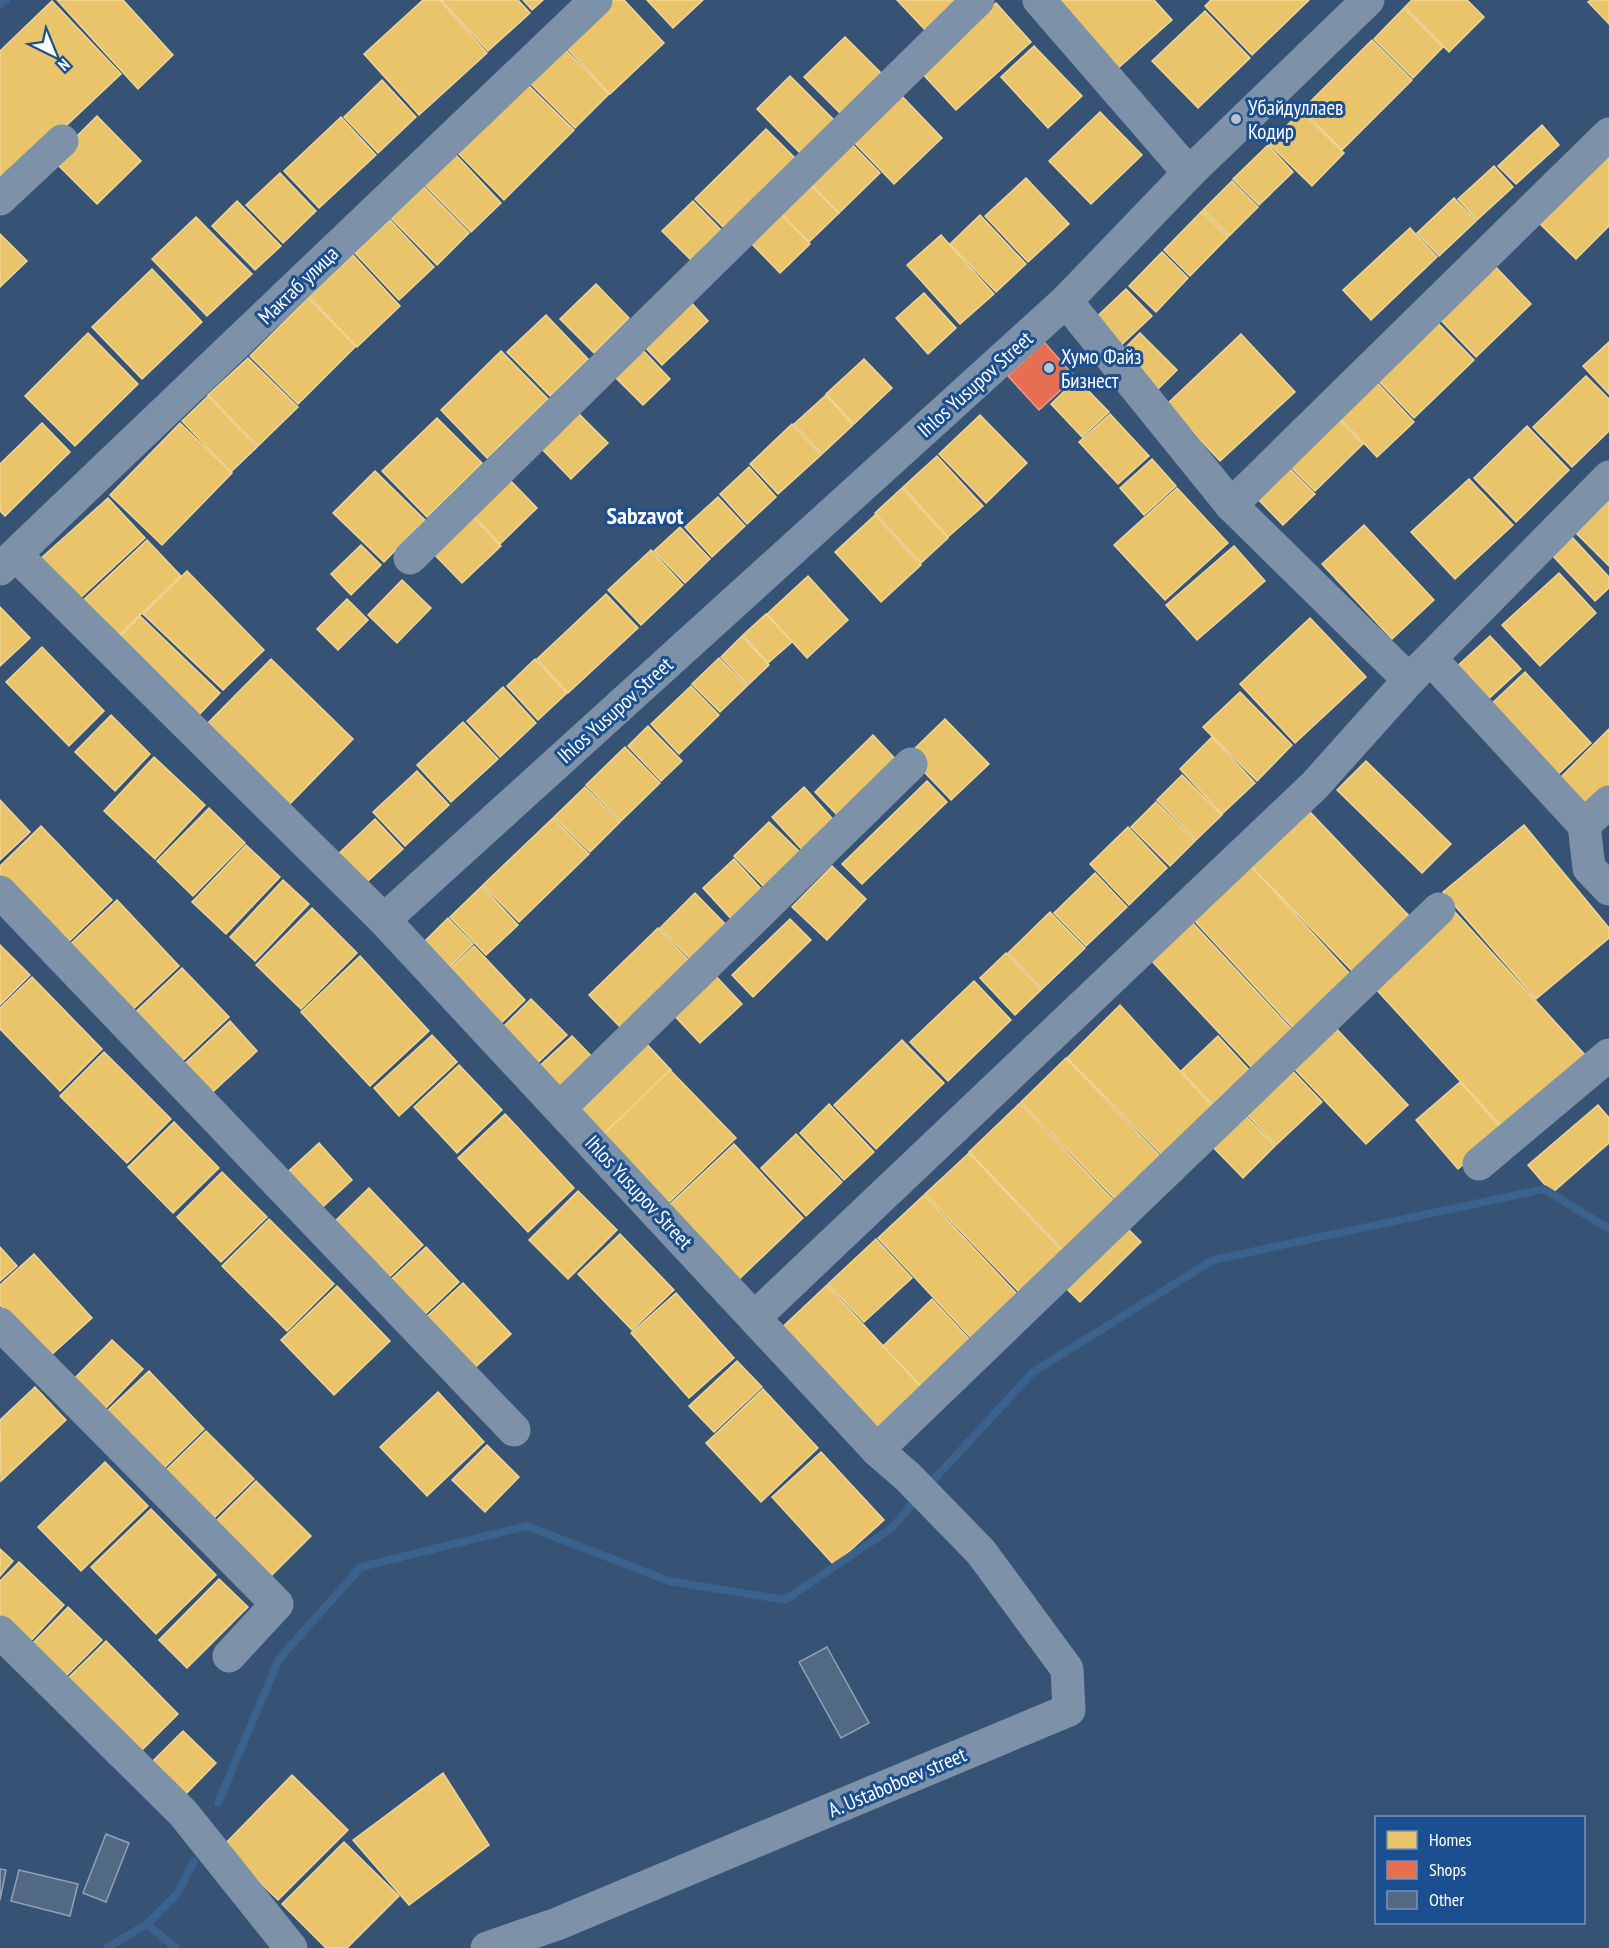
<svg xmlns="http://www.w3.org/2000/svg" width="1609" height="1948" viewBox="0 0 1609 1948" font-family="'PT Sans Narrow',sans-serif">
<rect width="100%" height="100%" fill="#365274"/>
<g fill="#e9c46a" stroke="#f0d697" stroke-width="1.5">
<polygon points="57,0 123,0 173,55 138,89"/>
<polygon points="423,0 440,0 487,53 419,115 364,54"/>
<polygon points="441,0 518,0 530,13 488,51"/>
<polygon points="523,0 543,0 532,10"/>
<polygon points="613,0 624,0 664,43 610,94 565,46"/>
<polygon points="647,0 703,0 673,28"/>
<polygon points="897,0 962,0 928,33"/>
<polygon points="1053,0 1154,0 1172,20 1116,70"/>
<polygon points="1211,0 1309,0 1252,55 1205,6"/>
<polygon points="1412,0 1467,0 1484,17 1449,52 1405,7"/>
<polygon points="1591,0 1609,0 1609,24 1588,2"/>
<polygon points="52,1 121,74 0,188 0,51"/>
<polygon points="996,3 1031,42 956,110 920,71"/>
<polygon points="1404,8 1443,47 1413,78 1374,39"/>
<polygon points="1205,11 1250,58 1198,108 1152,61"/>
<polygon points="845,37 882,74 841,114 804,77"/>
<polygon points="1372,40 1412,80 1342,150 1302,110"/>
<polygon points="1034,46 1082,96 1048,128 1001,77"/>
<polygon points="563,47 609,94 575,128 529,82"/>
<polygon points="790,76 835,121 801,154 757,109"/>
<polygon points="382,80 416,117 378,153 344,117"/>
<polygon points="527,84 574,130 504,200 458,153"/>
<polygon points="898,92 942,138 894,184 850,138"/>
<polygon points="1301,111 1344,153 1312,186 1269,144"/>
<polygon points="1100,112 1142,155 1091,204 1049,161"/>
<polygon points="97,116 141,161 97,204 53,160"/>
<polygon points="341,117 376,155 319,208 284,171"/>
<polygon points="1542,125 1559,145 1516,184 1498,166"/>
<polygon points="766,129 796,159 725,229 695,199"/>
<polygon points="848,140 880,173 839,213 807,180"/>
<polygon points="1268,145 1293,172 1259,205 1233,179"/>
<polygon points="1609,150 1609,226 1576,259 1538,222"/>
<polygon points="456,155 501,203 471,232 425,185"/>
<polygon points="1494,166 1513,187 1477,220 1458,199"/>
<polygon points="280,173 316,211 283,243 246,205"/>
<polygon points="1026,178 1069,224 1028,262 985,216"/>
<polygon points="806,181 839,213 809,242 778,210"/>
<polygon points="1232,181 1258,207 1229,236 1203,210"/>
<polygon points="424,187 469,233 437,265 391,218"/>
<polygon points="1454,198 1476,221 1439,256 1417,233"/>
<polygon points="237,201 281,246 255,270 212,226"/>
<polygon points="693,201 723,232 692,261 662,231"/>
<polygon points="778,211 810,244 780,273 748,240"/>
<polygon points="1202,211 1228,237 1190,276 1164,250"/>
<polygon points="980,215 1026,264 996,292 950,244"/>
<polygon points="196,217 252,274 207,316 152,259"/>
<polygon points="390,220 434,267 399,300 355,253"/>
<polygon points="1410,228 1437,257 1371,320 1343,290"/>
<polygon points="0,234 27,261 0,287"/>
<polygon points="941,235 994,294 960,324 907,265"/>
<polygon points="1162,252 1188,278 1156,312 1129,286"/>
<polygon points="353,255 400,306 357,347 309,297"/>
<polygon points="1491,262 1531,304 1476,357 1435,314"/>
<polygon points="152,269 202,322 142,379 92,327"/>
<polygon points="596,284 629,318 594,353 560,319"/>
<polygon points="1126,289 1152,316 1115,351 1089,324"/>
<polygon points="924,293 956,328 928,354 896,318"/>
<polygon points="308,298 356,346 298,404 250,356"/>
<polygon points="687,298 708,321 662,365 641,343"/>
<polygon points="546,315 588,359 550,396 507,352"/>
<polygon points="1433,318 1474,360 1414,418 1373,375"/>
<polygon points="88,333 138,384 75,446 25,396"/>
<polygon points="1140,333 1177,370 1155,392 1118,355"/>
<polygon points="1241,334 1295,392 1220,461 1167,404"/>
<polygon points="1609,342 1609,394 1583,366"/>
<polygon points="638,345 670,379 643,405 610,372"/>
<polygon points="501,351 548,399 487,458 441,410"/>
<polygon points="248,358 298,407 258,446 208,395"/>
<polygon points="864,359 892,388 854,424 826,394"/>
<polygon points="1371,376 1414,422 1377,457 1334,412"/>
<polygon points="1586,376 1609,399 1609,431 1572,467 1533,427"/>
<polygon points="1077,379 1109,412 1082,437 1051,404"/>
<polygon points="826,395 853,425 822,454 794,424"/>
<polygon points="208,396 257,447 231,472 182,421"/>
<polygon points="576,411 608,443 571,479 539,446"/>
<polygon points="1333,413 1363,444 1315,491 1284,460"/>
<polygon points="1110,414 1149,456 1118,484 1079,442"/>
<polygon points="980,415 1027,463 986,503 939,454"/>
<polygon points="437,418 482,463 427,517 382,471"/>
<polygon points="42,423 70,452 5,516 0,511 0,464"/>
<polygon points="180,423 232,473 162,545 110,495"/>
<polygon points="792,424 821,455 778,494 750,464"/>
<polygon points="1527,426 1569,470 1516,522 1474,478"/>
<polygon points="937,456 983,506 948,537 903,487"/>
<polygon points="1152,459 1176,486 1144,515 1120,488"/>
<polygon points="1283,462 1315,494 1283,525 1251,492"/>
<polygon points="749,467 776,497 747,524 720,494"/>
<polygon points="375,471 425,520 384,562 333,513"/>
<polygon points="508,478 537,508 500,544 471,513"/>
<polygon points="1469,479 1513,525 1455,579 1411,532"/>
<polygon points="902,488 948,538 921,563 875,513"/>
<polygon points="1177,488 1228,543 1165,600 1114,545"/>
<polygon points="718,497 745,526 712,557 685,527"/>
<polygon points="108,498 145,538 77,601 39,560"/>
<polygon points="1608,501 1609,502 1609,566 1576,533"/>
<polygon points="470,514 501,546 462,583 432,552"/>
<polygon points="875,515 921,565 881,602 835,552"/>
<polygon points="1364,525 1434,600 1392,639 1322,564"/>
<polygon points="680,527 710,559 685,583 654,551"/>
<polygon points="1572,537 1609,577 1609,588 1595,601 1552,555"/>
<polygon points="147,540 181,576 113,641 79,604"/>
<polygon points="361,545 381,565 351,595 331,574"/>
<polygon points="1234,546 1265,581 1197,640 1166,605"/>
<polygon points="651,550 683,585 641,625 608,590"/>
<polygon points="187,571 264,650 223,690 143,614"/>
<polygon points="1559,573 1596,613 1540,666 1502,625"/>
<polygon points="808,576 848,620 807,658 767,614"/>
<polygon points="402,580 431,608 397,643 368,615"/>
<polygon points="606,594 638,628 568,693 537,659"/>
<polygon points="347,599 368,620 338,650 317,629"/>
<polygon points="0,607 30,638 0,666"/>
<polygon points="766,614 792,642 768,663 743,635"/>
<polygon points="140,616 220,693 195,719 114,642"/>
<polygon points="1310,618 1366,677 1295,743 1240,684"/>
<polygon points="742,636 769,665 748,685 721,657"/>
<polygon points="1490,636 1521,669 1483,704 1452,671"/>
<polygon points="42,647 104,711 69,746 6,682"/>
<polygon points="719,658 747,686 720,712 692,684"/>
<polygon points="271,659 353,739 285,809 202,729"/>
<polygon points="535,659 567,693 538,720 507,686"/>
<polygon points="1525,672 1591,743 1552,780 1485,710"/>
<polygon points="691,686 719,715 679,754 651,724"/>
<polygon points="503,687 536,723 500,757 467,721"/>
<polygon points="1240,692 1292,745 1257,781 1203,727"/>
<polygon points="111,715 150,754 115,791 75,752"/>
<polygon points="945,719 989,764 951,800 908,755"/>
<polygon points="463,722 498,759 451,802 417,765"/>
<polygon points="648,726 682,761 661,781 628,746"/>
<polygon points="1609,729 1609,787 1587,809 1558,780"/>
<polygon points="873,735 900,764 842,820 815,792"/>
<polygon points="1212,737 1255,783 1222,814 1180,769"/>
<polygon points="625,747 660,783 621,821 586,785"/>
<polygon points="154,757 205,805 155,859 104,811"/>
<polygon points="1366,761 1451,844 1422,873 1337,790"/>
<polygon points="417,771 449,805 405,846 373,812"/>
<polygon points="1182,775 1222,815 1196,840 1157,800"/>
<polygon points="927,781 947,802 862,884 842,864"/>
<polygon points="585,787 620,822 590,852 554,817"/>
<polygon points="804,787 838,825 806,854 772,817"/>
<polygon points="0,800 30,832 0,860"/>
<polygon points="1156,802 1195,841 1170,866 1131,827"/>
<polygon points="209,808 245,843 193,896 157,861"/>
<polygon points="1310,812 1411,918 1354,973 1252,867"/>
<polygon points="553,818 589,854 519,922 483,885"/>
<polygon points="375,819 403,849 358,890 331,861"/>
<polygon points="769,822 804,856 768,891 734,856"/>
<polygon points="1524,825 1609,928 1609,938 1536,999 1443,892"/>
<polygon points="41,826 112,900 61,949 0,887 0,866"/>
<polygon points="1128,827 1167,868 1129,905 1090,864"/>
<polygon points="246,845 280,877 226,934 192,902"/>
<polygon points="734,859 766,894 735,923 703,888"/>
<polygon points="832,866 866,899 827,940 792,907"/>
<polygon points="1251,866 1351,975 1293,1028 1193,919"/>
<polygon points="1095,873 1127,907 1086,946 1054,913"/>
<polygon points="283,880 309,904 255,961 230,937"/>
<polygon points="482,886 518,925 486,955 450,917"/>
<polygon points="695,893 730,929 694,963 660,928"/>
<polygon points="117,900 179,966 125,1017 63,951"/>
<polygon points="312,908 357,953 301,1009 256,965"/>
<polygon points="1050,912 1085,948 1042,989 1008,953"/>
<polygon points="1455,912 1586,1056 1504,1129 1374,987"/>
<polygon points="448,918 473,944 441,976 416,950"/>
<polygon points="790,919 811,940 753,997 732,975"/>
<polygon points="1191,921 1292,1030 1252,1068 1150,959"/>
<polygon points="658,928 693,965 624,1031 589,995"/>
<polygon points="0,945 30,975 0,1005"/>
<polygon points="474,946 525,1000 493,1031 442,977"/>
<polygon points="1006,953 1041,990 1015,1015 980,978"/>
<polygon points="360,956 429,1031 370,1086 301,1012"/>
<polygon points="182,968 229,1017 174,1069 127,1020"/>
<polygon points="710,970 742,1004 700,1043 668,1009"/>
<polygon points="32,977 102,1049 60,1091 0,1029 0,1008"/>
<polygon points="974,981 1011,1020 948,1081 910,1042"/>
<polygon points="531,999 567,1035 531,1069 496,1034"/>
<polygon points="1120,1005 1212,1106 1162,1155 1067,1058"/>
<polygon points="230,1021 257,1051 204,1100 177,1071"/>
<polygon points="1331,1023 1408,1105 1366,1144 1289,1063"/>
<polygon points="432,1035 457,1062 399,1116 374,1088"/>
<polygon points="572,1036 597,1062 558,1098 533,1072"/>
<polygon points="1218,1036 1249,1070 1212,1104 1181,1071"/>
<polygon points="643,1040 671,1070 599,1138 570,1108"/>
<polygon points="902,1040 944,1083 876,1149 834,1105"/>
<polygon points="104,1052 171,1119 127,1163 60,1096"/>
<polygon points="1066,1058 1161,1157 1116,1200 1021,1102"/>
<polygon points="459,1065 502,1110 457,1153 414,1107"/>
<polygon points="1287,1065 1322,1102 1276,1145 1241,1108"/>
<polygon points="670,1070 736,1138 665,1206 599,1139"/>
<polygon points="1460,1082 1503,1130 1458,1169 1416,1120"/>
<polygon points="1020,1103 1115,1202 1064,1251 969,1152"/>
<polygon points="829,1104 874,1152 844,1180 800,1133"/>
<polygon points="1598,1105 1609,1118 1609,1143 1552,1193 1528,1165"/>
<polygon points="1239,1109 1275,1146 1243,1178 1207,1141"/>
<polygon points="505,1114 574,1188 528,1232 458,1158"/>
<polygon points="174,1122 219,1168 173,1213 128,1167"/>
<polygon points="796,1134 842,1182 806,1216 761,1168"/>
<polygon points="319,1143 352,1180 313,1216 280,1179"/>
<polygon points="734,1144 803,1218 736,1282 667,1207"/>
<polygon points="969,1153 1063,1252 1020,1293 925,1194"/>
<polygon points="222,1172 267,1217 221,1262 177,1217"/>
<polygon points="369,1188 423,1245 382,1284 328,1228"/>
<polygon points="578,1191 617,1230 568,1279 529,1240"/>
<polygon points="924,1195 1018,1295 972,1339 878,1238"/>
<polygon points="269,1219 334,1284 287,1331 222,1266"/>
<polygon points="1119,1220 1141,1242 1080,1302 1058,1280"/>
<polygon points="620,1234 674,1290 632,1330 578,1274"/>
<polygon points="876,1239 912,1278 864,1322 828,1284"/>
<polygon points="0,1247 17,1266 0,1281"/>
<polygon points="426,1247 459,1282 417,1322 384,1286"/>
<polygon points="34,1254 92,1318 49,1357 0,1305 0,1285"/>
<polygon points="463,1283 511,1334 467,1375 419,1324"/>
<polygon points="827,1285 921,1387 869,1436 775,1334"/>
<polygon points="337,1286 390,1341 334,1395 281,1340"/>
<polygon points="676,1293 734,1358 689,1398 631,1333"/>
<polygon points="932,1299 970,1340 921,1386 883,1346"/>
<polygon points="112,1340 143,1369 104,1410 73,1380"/>
<polygon points="737,1361 762,1387 714,1432 689,1406"/>
<polygon points="149,1371 204,1429 162,1470 106,1412"/>
<polygon points="35,1387 66,1420 1,1481 0,1420"/>
<polygon points="763,1389 818,1448 761,1502 706,1443"/>
<polygon points="438,1392 484,1442 427,1496 380,1447"/>
<polygon points="206,1431 254,1479 212,1520 164,1472"/>
<polygon points="487,1445 519,1477 485,1512 452,1480"/>
<polygon points="821,1452 884,1520 834,1565 772,1497"/>
<polygon points="105,1462 148,1506 81,1571 38,1527"/>
<polygon points="256,1481 311,1536 269,1578 214,1523"/>
<polygon points="151,1509 216,1575 156,1634 91,1567"/>
<polygon points="0,1549 13,1561 0,1576"/>
<polygon points="19,1562 64,1605 27,1645 0,1619 0,1581"/>
<polygon points="219,1579 248,1607 187,1668 159,1640"/>
<polygon points="68,1607 102,1640 62,1680 29,1647"/>
<polygon points="106,1641 178,1714 137,1755 64,1682"/>
<polygon points="183,1731 216,1763 182,1798 149,1765"/>
<polygon points="443,1773 489,1845 409,1905 353,1840"/>
<polygon points="292,1775 348,1830 278,1900 223,1846"/>
<polygon points="344,1842 399,1896 347,1948 326,1948 282,1904"/>
</g>
<polygon fill="#e76f51" stroke="#ee9a85" stroke-width="1.5" points="1044,342 1075,377 1039,410 1008,376"/>
<g fill="none" stroke-linecap="round" stroke-linejoin="round">
<g stroke="#3b618d" stroke-width="8">
<polyline points="0,5 6,0"/>
<polyline points="928,1486 1033,1372 1213,1260 1544,1189 1609,1229"/>
<polyline points="218,1803 279,1659 361,1567 527,1526 669,1581 785,1600 892,1528 918,1497"/>
<polyline points="147,1924 176,1948"/>
<polyline points="107,1948 147,1924 178,1893 194,1861"/>
</g>
</g>
<g fill="#526984" stroke="#92a2b6" stroke-width="1.5">
<polygon points="827,1647 869,1723 841,1738 799,1662"/>
<polygon points="106,1834 129,1843 106,1902 83,1893"/>
<polygon points="0,1869 6,1870 0,1900"/>
<polygon points="19,1870 78,1884 70,1916 11,1901"/>
</g>
<g fill="none" stroke-linecap="round" stroke-linejoin="round">
<g stroke="#7d92a8" stroke-width="33">
<polyline points="1039,0 1189,173"/>
<polyline points="0,199 62,141"/>
<polyline points="1066,301 1231,505 1409,680"/>
<polyline points="1231,505 1609,134"/>
<polyline points="16,555 384,920"/>
<polyline points="410,558 978,0"/>
<polyline points="0,569 596,0"/>
<polyline points="1431,659 1584,825 1589,868 1609,889"/>
<polyline points="1584,825 1609,802"/>
<polyline points="0,892 514,1430"/>
<polyline points="560,1108 911,764"/>
<polyline points="1479,1164 1609,1055"/>
<polyline points="755,1317 1315,785 1409,680 1609,477"/>
<polyline points="0,1324 277,1604 229,1656"/>
<polyline points="877,1450 1439,909"/>
<polyline points="0,1632 183,1813 291,1948"/>
<polyline points="487,1948 557,1924 1069,1710 1067,1669 981,1552 908,1477 877,1450 384,920 1066,301 1189,173 1368,0"/>
</g>
</g>
<g fill="#b9c2ce" stroke="#1b4f8f" stroke-width="2">
<circle cx="1236" cy="119" r="6"/>
<circle cx="1049" cy="368" r="6"/>
</g>
<g text-anchor="middle" dominant-baseline="central" stroke-width="6" stroke-linejoin="round" paint-order="stroke">
<g font-size="21" fill="#fff" stroke="#1b4f8f" text-anchor="start">
<text x="1248" y="107">Убайдуллаев<tspan x="1248" dy="24">Кодир</tspan></text>
<text x="1061" y="356">Хумо Файз<tspan x="1061" dy="24">Бизнест</tspan></text>
</g>
<g font-size="21" fill="#fff" stroke="#1b4f8f">
<text transform="translate(298 285) rotate(-44)">Мактаб улица</text>
<text transform="translate(975 384) rotate(-42)">Ihlos Yusupov Street</text>
<text transform="translate(615 710) rotate(-42)">Ihlos Yusupov Street</text>
<text transform="translate(639 1192) rotate(47)">Ihlos Yusupov Street</text>
<text transform="translate(897 1782) rotate(-23)">A. Ustaboboev street</text>
</g>
<g font-size="24" font-weight="bold" fill="#fff" stroke="#1b4f8f">
<text x="645" y="515">Sabzavot</text>
</g>
</g>
<rect x="1375" y="1816" width="210" height="108" fill="#1b4f8f" stroke="#7695bc" stroke-width="1.5"/>
<rect x="1387" y="1831" width="30" height="18" fill="#e9c46a" stroke="#7695bc" stroke-width="1.5"/>
<text x="1429" y="1846" font-size="18" fill="#ffffff">Homes</text>
<rect x="1387" y="1861" width="30" height="18" fill="#e76f51" stroke="#7695bc" stroke-width="1.5"/>
<text x="1429" y="1876" font-size="18" fill="#ffffff">Shops</text>
<rect x="1387" y="1891" width="30" height="18" fill="#526984" stroke="#7695bc" stroke-width="1.5"/>
<text x="1429" y="1906" font-size="18" fill="#ffffff">Other</text>
<g transform="translate(54 54) rotate(137)" stroke="#1b4f8f" stroke-width="4.5" paint-order="stroke">
<path d="M0-4.5L10 22L0 15L-10 22Z" fill="#ffffff"/>
<text y="-9" font-size="16" font-weight="bold" text-anchor="middle" fill="#ffffff">N</text>
</g>
</svg>
